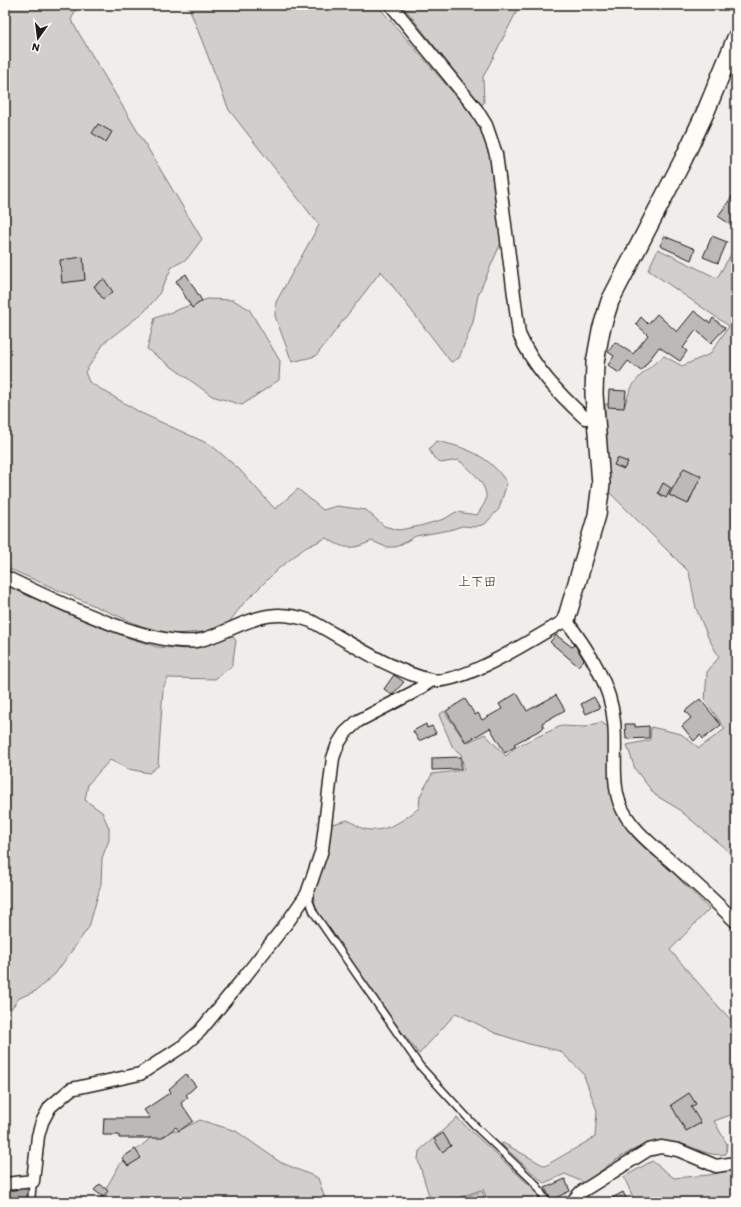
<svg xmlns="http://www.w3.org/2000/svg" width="741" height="1207" viewBox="0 0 741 1207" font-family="Itim,'Klee One',sans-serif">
<rect width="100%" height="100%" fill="#f0eeea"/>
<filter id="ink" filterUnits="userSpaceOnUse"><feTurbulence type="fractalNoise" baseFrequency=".025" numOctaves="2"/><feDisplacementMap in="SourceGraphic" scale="8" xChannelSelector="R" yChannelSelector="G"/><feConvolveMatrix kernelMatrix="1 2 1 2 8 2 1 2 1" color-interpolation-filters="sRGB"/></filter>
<g filter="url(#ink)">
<g fill="#d0cfcc" stroke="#767674">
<path d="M5 5H78L71 20 202 239 187 259 172 267 158 296 144 312 105 342 85 372 89 382 141 413 211 445 239 469 275 509 298 489 323 510 337 506 366 510 384 526 399 530 420 526 444 519 456 512 477 515C480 510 485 504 486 499 488 484 468 467 458 460L441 463 434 458 429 449 436 441C466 447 490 456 507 483L499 509 485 524 474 527 462 526 450 530 416 536 396 547H386L372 541C351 550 346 550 326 538L305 548 278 569 243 604 226 626 202 632 174 634 141 626 5 567Z"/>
<polygon points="188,5 377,5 483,127 492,159 503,238 478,295 473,322 459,358 451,362 381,271 316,356 292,362 275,316 276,302 319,225 229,110"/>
<polygon points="402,5 520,5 483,77 484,103 481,105"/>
<path d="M736 246V864L728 851 677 808 655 795 635 769 627 745 650 740 651 727 681 734 699 748 725 729 705 700 707 672 719 657 708 637 696 608 689 572 609 492 605 445V404L625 405C631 380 645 371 664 356L682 366 710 354 729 326 648 270 658 249 717 278Z"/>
<polygon points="207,299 233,300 249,309 280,361 279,380 242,405 212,396 147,349 155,318"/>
<polygon points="5,585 126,637 157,647 185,649 207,645 232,635 236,641 232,666 215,679 168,678 163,688 158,766 149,773 128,769 110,760 88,784 85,800 102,812 109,828 109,840 102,858 101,884 89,927 55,974 36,991 19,998 5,1017"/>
<path d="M444 711 466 743 485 734 506 756 517 746 561 726 585 727 601 722 612 730 627 826 709 909 670 950 718 1006 736 1025V1113L714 1121 727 1144 726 1154C707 1157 699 1148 682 1144 645 1134 612 1162 585 1183L565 1174 544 1183 501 1144 503 1143 545 1166 595 1137 597 1111 583 1073 560 1051 529 1044 495 1033 456 1013 419 1054 358 975 321 920 316 908 312 890 332 824 348 820C353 823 359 827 364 829 385 834 404 820 419 808L420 796 432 774 464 770 461 754 453 748 439 715Z"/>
<polygon points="457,1118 538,1193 540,1202 488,1202 483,1189 446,1202 431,1202 418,1160 419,1151"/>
<polygon points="200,1120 236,1131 280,1162 318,1178 326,1202 98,1202 120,1164 160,1130 178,1131"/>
<polygon points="652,1161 674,1178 709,1175 736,1169 736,1202 635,1202 624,1177"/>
<polygon points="482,1191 486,1202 450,1202"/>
</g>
<polygon fill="#a8a7a3" stroke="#706f6d" points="27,1186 26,1202 5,1202 5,1188"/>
<g fill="#bbbab6" stroke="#1c1c1c">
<polygon points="98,124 112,132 106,142 92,133"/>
<polygon points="736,191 736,218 731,225 718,216"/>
<polygon points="664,236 695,249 691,260 660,246"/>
<polygon points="712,236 727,242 718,263 703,257"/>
<polygon points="83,257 85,280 62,283 60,260"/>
<polygon points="186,274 202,301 192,308 176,281"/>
<polygon points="104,279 113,292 103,299 94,286"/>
<polygon points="694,311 710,323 713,318 725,328 711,343 696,330 683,348 687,351 680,361 659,347 641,371 628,361 619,373 608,365 614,356 608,352 615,342 633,354 648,335 636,324 641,317 648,324 657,314 677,332"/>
<polygon points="609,390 626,391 624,408 608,407"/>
<polygon points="617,458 628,462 624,469 614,465"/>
<polygon points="684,468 701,476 688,504 669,495"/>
<polygon points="663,483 671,488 666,498 658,493"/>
<polygon points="556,635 572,647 575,645 584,660 578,666 550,642"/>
<polygon points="394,675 404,682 392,695 384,689"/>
<polygon points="517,693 527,711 556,695 565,710 542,723 544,728 514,744 516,746 505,753 490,728 466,742 446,711 465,699 475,715 478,713 482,720 502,709 499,704"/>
<polygon points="594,697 600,708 586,714 581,704"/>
<polygon points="700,699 721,725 703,739 700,735 694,741 682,726 691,718 685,711"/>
<polygon points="426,724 427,728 432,726 436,733 419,741 413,731"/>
<polygon points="625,724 635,724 635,727 649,726 649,738 626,739"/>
<polygon points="461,757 461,769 432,770 432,758"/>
<polygon points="186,1074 196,1086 186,1095 188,1097 181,1103 193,1121 179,1131 176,1127 162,1138 119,1138 119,1135 103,1135 104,1118 150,1118 144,1110 171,1092 169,1089"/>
<polygon points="689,1093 696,1104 691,1107 701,1123 686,1131 671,1105"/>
<polygon points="443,1133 451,1146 442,1152 434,1139"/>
<polygon points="135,1149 141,1158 128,1166 122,1158"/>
<polygon points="565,1179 570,1191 551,1200 545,1188"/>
<polygon points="100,1184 108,1191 103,1197 94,1190"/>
<polygon points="623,1192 628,1202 605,1202"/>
</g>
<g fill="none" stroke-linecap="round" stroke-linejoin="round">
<defs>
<g id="lane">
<polyline points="307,895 314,913 420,1066 478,1129 535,1183 547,1202"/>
<polyline points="31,1202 33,1181"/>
</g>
<g id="street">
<path d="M391 5 476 109 486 125 496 154 519 334C533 367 559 394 585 418L597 416"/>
<path d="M5 577C53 599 144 646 196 641 208 639 219 634 230 629 261 615 279 610 311 621 346 640 393 672 431 680 462 686 537 636 566 620 588 650 611 684 614 722 617 747 611 781 620 804 629 828 655 847 674 864 695 883 716 902 736 922"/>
<polyline points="5,1184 33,1181 38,1136 42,1122 50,1107 71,1089 140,1074 183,1046 200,1031 246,975 289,920 307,894 322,850 333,758 338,744 345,733 358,721 414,692 432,680"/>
<polyline points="572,1202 581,1192 648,1150 661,1147 678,1150 716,1166 736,1163"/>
</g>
<polyline id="secondary" points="566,620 597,515 601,484 594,394 595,363 601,330 610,301 683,160 706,111 736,38"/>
</defs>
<use href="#lane" stroke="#1c1c1c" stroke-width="9"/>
<use href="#street" stroke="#1c1c1c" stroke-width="15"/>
<use href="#secondary" stroke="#1c1c1c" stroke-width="20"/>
<use href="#lane" stroke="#fdfcf7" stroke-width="6"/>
<use href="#street" stroke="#fdfcf7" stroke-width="12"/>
<use href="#secondary" stroke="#fdfcf7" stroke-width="17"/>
</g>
</g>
<g text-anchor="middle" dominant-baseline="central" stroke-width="4" stroke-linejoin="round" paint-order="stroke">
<g font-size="13" fill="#1c1c1c" stroke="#fdfcf7">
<text x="477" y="581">上下田</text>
</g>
</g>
<rect width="741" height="1207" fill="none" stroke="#fdfcf7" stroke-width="20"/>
<rect x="10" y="10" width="721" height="1187" fill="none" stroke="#1c1c1c" stroke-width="1.5" filter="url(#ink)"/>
<g transform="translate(38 38) rotate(194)" stroke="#fdfcf7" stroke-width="3" paint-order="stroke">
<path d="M0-3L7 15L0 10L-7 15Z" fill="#1c1c1c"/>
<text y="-6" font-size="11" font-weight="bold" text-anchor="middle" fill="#1c1c1c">N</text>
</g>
</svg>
